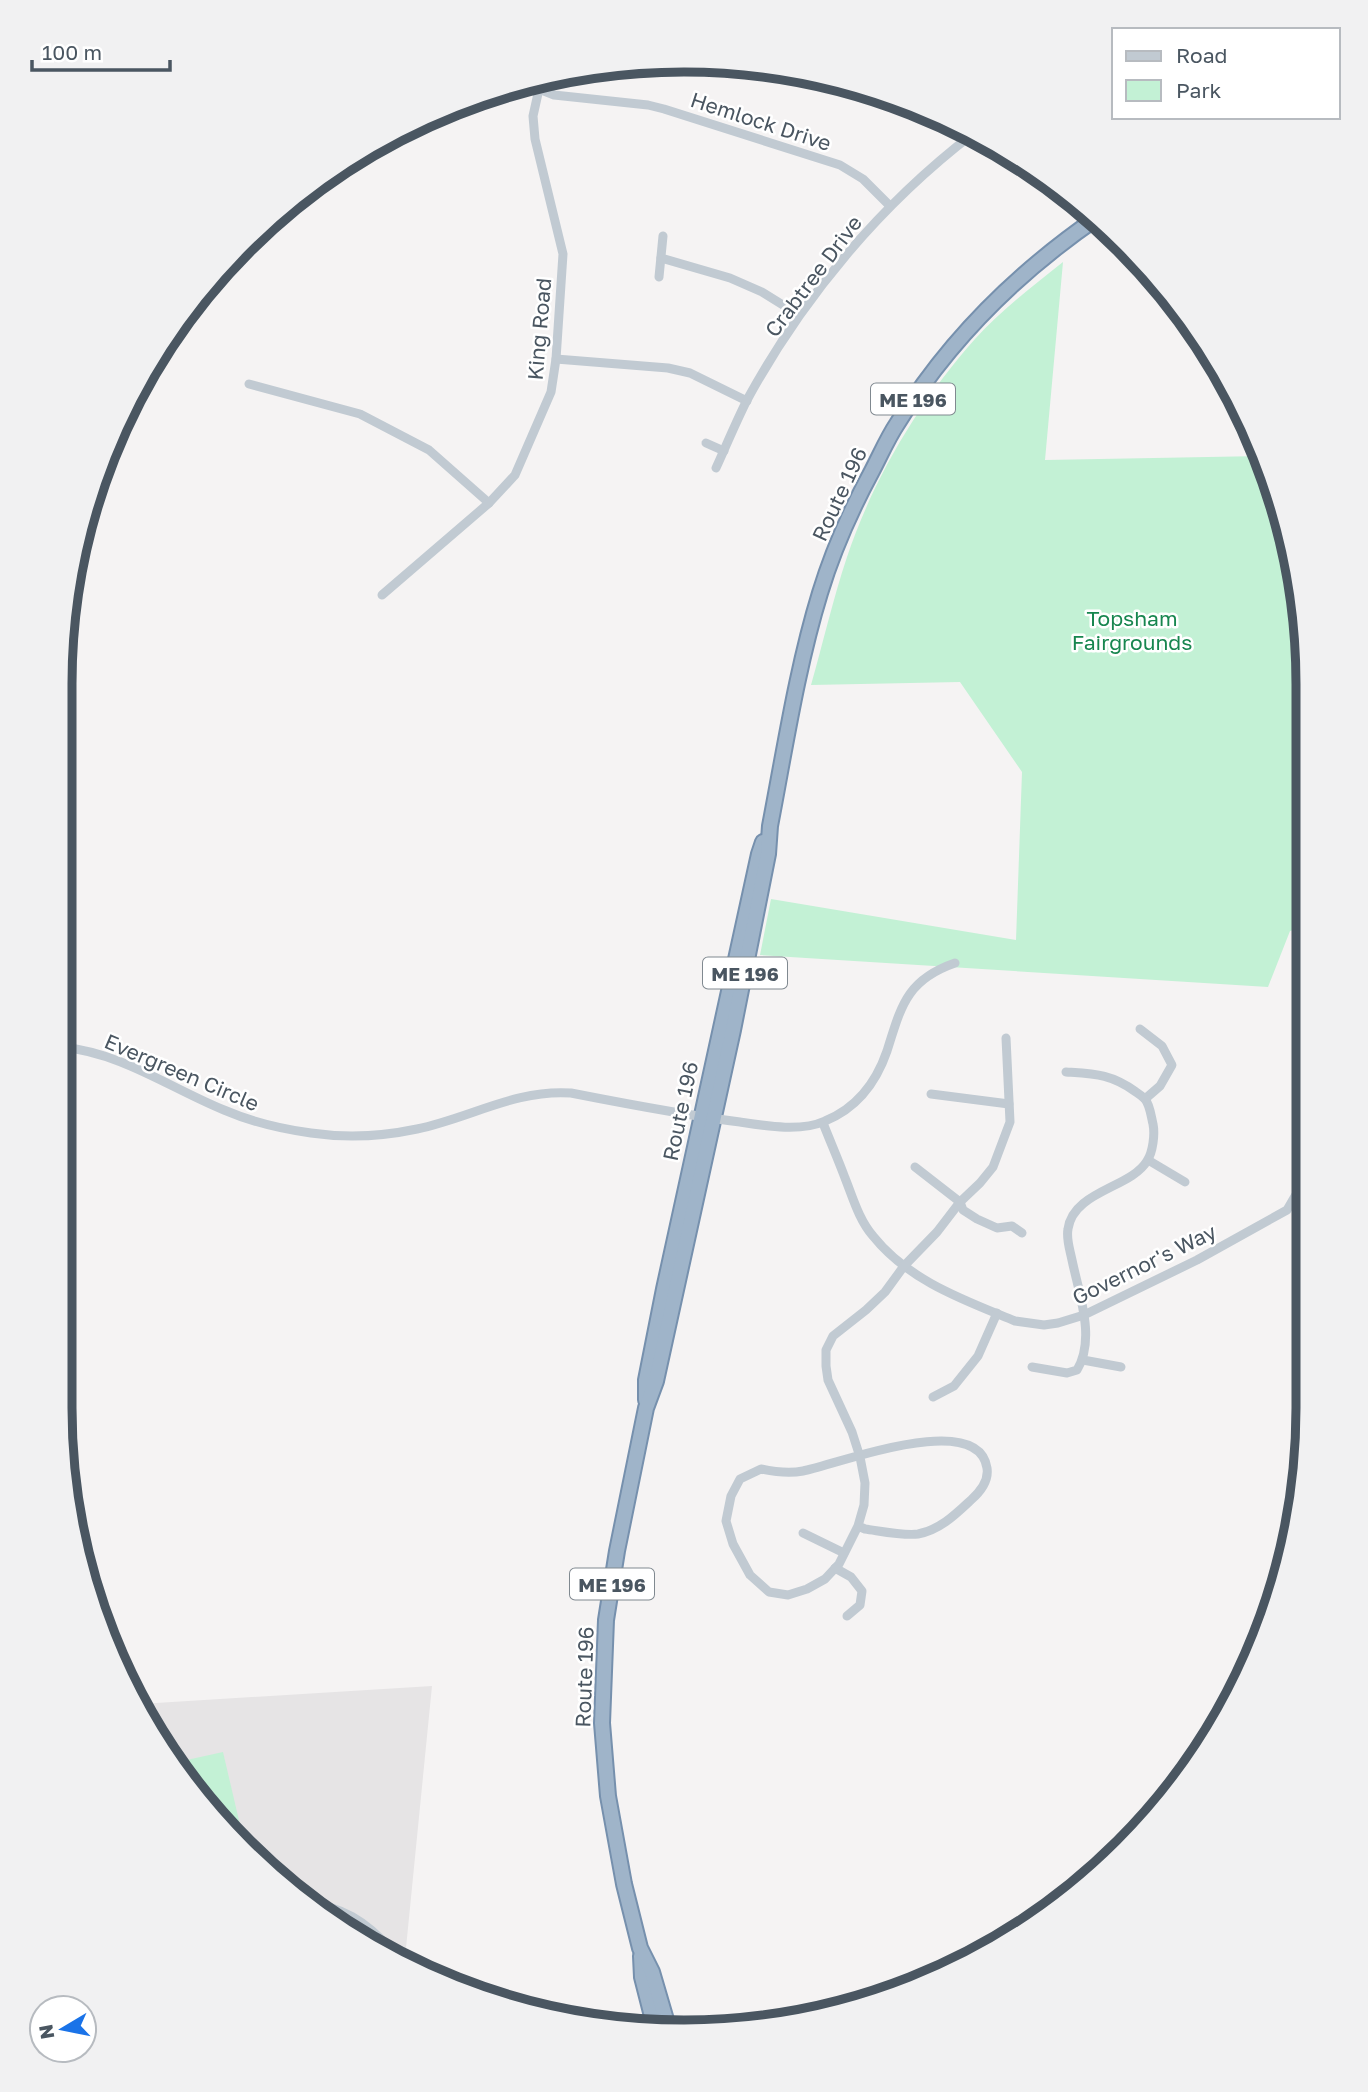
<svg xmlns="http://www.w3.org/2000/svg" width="1368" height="2092" viewBox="0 0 1368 2092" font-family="'Golos Text',sans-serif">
<rect width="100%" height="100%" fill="#f5f3f3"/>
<polygon fill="#e6e4e5" points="432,1686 405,1958 304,1903 165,1755 140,1704"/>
<g fill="#c3f1d5">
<path d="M1063 262 1045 460 1262 456 1287 523 1307 644 1306 927 1290 931 1268 987 760 955 771 899 1016 940 1022 772 960 682 811 685C823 643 833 599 847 557 874 477 919 402 975 339 1001 310 1033 286 1063 262Z"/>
<polygon points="223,1752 241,1829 236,1831 173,1763"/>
</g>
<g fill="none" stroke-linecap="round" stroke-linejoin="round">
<defs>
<g id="trunk">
<polyline points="646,1400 646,1380 664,1289 759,854 763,842"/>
<polyline points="641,1956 642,1977 655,2028"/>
<path d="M669 2030 652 1972 640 1948 624 1884 608 1796 602 1723 606 1620 617 1551 646 1408 656 1381 733 1030 768 854 770 826C785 748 797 668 820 593 833 550 851 510 872 471 880 456 887 439 897 424 948 341 1018 272 1098 217"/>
</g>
</defs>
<use href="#trunk" stroke="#7690ad" stroke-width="18"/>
<g stroke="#c1cad2" stroke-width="9">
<polyline points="529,80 539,89 554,95 648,105 664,109 840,165 863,179 890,206"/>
<polyline points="661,258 730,278 762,292 799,315"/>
<polyline points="659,277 663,236"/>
<polyline points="556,359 668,368 690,373 747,401"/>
<polyline points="249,384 360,414 429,450 489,503"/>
<polyline points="706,443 724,451"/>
<path d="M716 468C726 446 736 422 747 400 803 297 881 204 974 133"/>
<polyline points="382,595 489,503 515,475 551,392 556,359 563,254 535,139 533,116 539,89"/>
<polyline points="1140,1029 1162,1046 1172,1065 1160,1086 1145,1099"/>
<path d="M62 1047C122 1053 170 1088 224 1110 252 1122 282 1129 311 1133 345 1138 384 1136 417 1129 470 1118 516 1089 571 1093 627 1104 683 1115 740 1122 766 1126 801 1132 825 1121 857 1108 876 1083 887 1051 901 1007 906 980 955 963"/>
<polyline points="931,1094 1009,1104"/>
<path d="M823 1123C830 1141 838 1159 845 1178 853 1198 859 1220 873 1236 909 1281 964 1300 1015 1321L1044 1325 1058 1323 1084 1315 1197 1260 1287 1210 1305 1179"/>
<polyline points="1148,1160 1185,1182"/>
<polyline points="915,1167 960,1202 963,1210 977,1219 997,1228 1012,1226 1022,1233"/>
<polyline points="1083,1360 1121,1367"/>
<path d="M1032 1367 1067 1373 1077 1370C1096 1339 1079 1294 1072 1260 1070 1250 1066 1239 1068 1229 1073 1191 1131 1188 1147 1161 1153 1152 1155 1134 1153 1124 1151 1116 1150 1105 1145 1099 1142 1096 1139 1094 1136 1092 1111 1074 1095 1074 1066 1072"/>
<polyline points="933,1397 954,1386 978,1356 997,1313"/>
<path d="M858 1526 865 1529C880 1531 904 1536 918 1534 940 1530 956 1514 971 1500 980 1492 989 1481 987 1468 978 1409 838 1464 803 1471 788 1474 775 1472 761 1469L740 1479 731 1496 726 1521 733 1544 750 1575 769 1592 788 1595 807 1589 825 1579 839 1564 858 1526 864 1505 865 1483 860 1457 852 1432 828 1380 826 1366V1350L833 1336 866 1310 885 1292 904 1266 937 1232 960 1202 980 1183 993 1167 1010 1122 1006 1038"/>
<polyline points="803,1533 844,1553"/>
<polyline points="835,1568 851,1577 862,1591 860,1605 847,1616"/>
<path d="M303 1903C341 1905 367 1922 391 1950"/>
</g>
<use href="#trunk" stroke="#9fb4c9" stroke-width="14"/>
</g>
<g text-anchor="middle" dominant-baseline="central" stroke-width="5" stroke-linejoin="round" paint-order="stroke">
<g fill="#fff" stroke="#808990" stroke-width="2">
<rect x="871" y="383.5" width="84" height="31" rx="5"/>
<rect x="703" y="957.5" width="84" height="31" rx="5"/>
<rect x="570" y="1568.5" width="84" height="31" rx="5"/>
</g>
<g font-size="19" font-weight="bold" fill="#4a5661">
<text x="913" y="399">ME 196</text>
<text x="745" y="973">ME 196</text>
<text x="612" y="1584">ME 196</text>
</g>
<g font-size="21" fill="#4a5661" stroke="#fff">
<text transform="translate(761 121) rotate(18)">Hemlock Drive</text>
<text transform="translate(813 276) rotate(-53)">Crabtree Drive</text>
<text transform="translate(539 329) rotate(-85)">King Road</text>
<text transform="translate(839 494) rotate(-65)">Route 196</text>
<text transform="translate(182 1072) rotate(23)">Evergreen Circle</text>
<text transform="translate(680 1111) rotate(-78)">Route 196</text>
<text transform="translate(1144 1264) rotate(-26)">Governor's Way</text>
<text transform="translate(584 1677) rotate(-88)">Route 196</text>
</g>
<g font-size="21" fill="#17864f" stroke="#fff">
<text x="1132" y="618">Topsham<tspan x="1132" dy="24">Fairgrounds</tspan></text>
</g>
</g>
<path d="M0 0H1368V2092H0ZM684 72H684A612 612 0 0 1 1296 684V1408A612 612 0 0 1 684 2020H684A612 612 0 0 1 72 1408V684A612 612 0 0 1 684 72Z" fill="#f1f1f2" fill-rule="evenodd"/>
<path fill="none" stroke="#4a5661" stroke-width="9" d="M684 72H684A612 612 0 0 1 1296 684V1408A612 612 0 0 1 684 2020H684A612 612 0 0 1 72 1408V684A612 612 0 0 1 684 72Z"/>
<rect x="1112" y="28" width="228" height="91" fill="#ffffff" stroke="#b7bbc0" stroke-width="2"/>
<rect x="1126" y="51" width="35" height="10" fill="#c1cad2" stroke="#b7bbc0" stroke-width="2"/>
<text x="1176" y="63" font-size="21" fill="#4a5661">Road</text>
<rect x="1126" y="80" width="35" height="21" fill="#c3f1d5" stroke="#b7bbc0" stroke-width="2"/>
<text x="1176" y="98" font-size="21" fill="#4a5661">Park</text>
<g transform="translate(63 2029) rotate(260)"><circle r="33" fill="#ffffff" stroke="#b7bbc0" stroke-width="2"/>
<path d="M0-5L12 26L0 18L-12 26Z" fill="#1a73e8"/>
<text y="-10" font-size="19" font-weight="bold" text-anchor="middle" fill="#4a5661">N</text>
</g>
<path d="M32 60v10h138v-10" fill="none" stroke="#4a5661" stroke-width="3.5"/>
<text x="42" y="60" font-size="21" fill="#4a5661" stroke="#ffffff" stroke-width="5" paint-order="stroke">100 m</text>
</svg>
